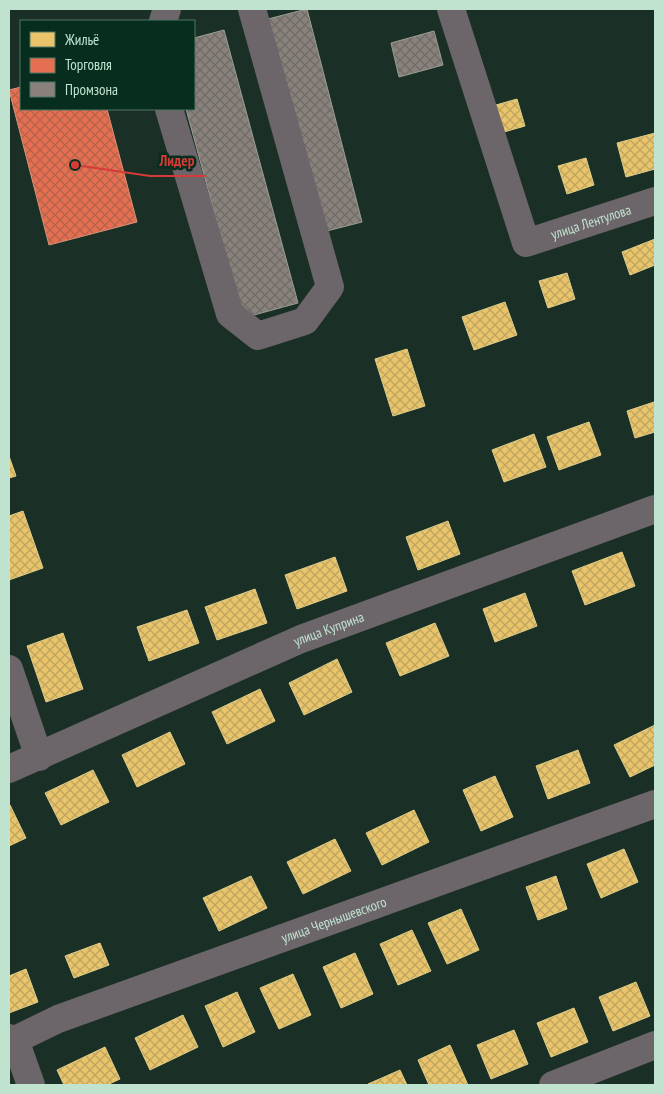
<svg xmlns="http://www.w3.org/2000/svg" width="664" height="1094" viewBox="0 0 664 1094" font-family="'PT Sans Narrow',sans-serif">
<defs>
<pattern id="homes-cross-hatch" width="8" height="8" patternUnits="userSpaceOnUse" patternTransform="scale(1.25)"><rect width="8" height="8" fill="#e9c46a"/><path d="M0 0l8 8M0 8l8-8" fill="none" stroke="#bda45f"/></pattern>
<pattern id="shops-cross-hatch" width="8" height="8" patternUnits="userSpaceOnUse" patternTransform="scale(1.25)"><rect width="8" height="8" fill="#e76f51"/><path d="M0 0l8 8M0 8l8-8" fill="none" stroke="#b3624b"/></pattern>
<pattern id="industry-cross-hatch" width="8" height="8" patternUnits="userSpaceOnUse" patternTransform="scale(1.25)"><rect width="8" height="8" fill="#8a817c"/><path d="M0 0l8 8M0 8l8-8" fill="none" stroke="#6e6c66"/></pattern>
</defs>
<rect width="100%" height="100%" fill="#1a2f25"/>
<g fill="url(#homes-cross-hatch)" stroke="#ddcd89">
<polygon points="517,99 525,126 497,134 489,107"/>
<polygon points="655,133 655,169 626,177 617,143"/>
<polygon points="586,158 594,185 567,194 558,166"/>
<polygon points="655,239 655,265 630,275 622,252"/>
<polygon points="567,273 575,299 548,308 539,281"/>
<polygon points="505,302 517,335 474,350 462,317"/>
<polygon points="407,349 425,406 393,416 375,359"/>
<polygon points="654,402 655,432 635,438 627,411"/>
<polygon points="589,422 601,455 559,470 547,437"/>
<polygon points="534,434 546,467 504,482 492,450"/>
<polygon points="9,456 16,476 9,478"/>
<polygon points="23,511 43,568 9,580 9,516"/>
<polygon points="448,521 460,554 418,570 406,537"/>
<polygon points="622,552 635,586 585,605 572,571"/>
<polygon points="335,557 347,591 297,609 285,575"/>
<polygon points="255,589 267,623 217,640 205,607"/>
<polygon points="525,593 537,626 495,642 483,609"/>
<polygon points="187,610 199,643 149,661 137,627"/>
<polygon points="435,623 449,656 400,676 386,643"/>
<polygon points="63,633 83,689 46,702 27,646"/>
<polygon points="337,659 352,692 304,715 289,683"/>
<polygon points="260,689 275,721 227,744 212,712"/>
<polygon points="655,725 655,765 630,777 614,745"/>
<polygon points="170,732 185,764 137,787 122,755"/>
<polygon points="578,750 590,783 548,799 536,766"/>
<polygon points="93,770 109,802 61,825 45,793"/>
<polygon points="495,776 513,817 481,831 463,790"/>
<polygon points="10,805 26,838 9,846 9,806"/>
<polygon points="414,810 429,842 382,865 366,833"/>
<polygon points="335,839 351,871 303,894 287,862"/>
<polygon points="624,849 638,882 601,898 587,864"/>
<polygon points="251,876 267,908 219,931 203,898"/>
<polygon points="556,876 567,909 538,920 526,887"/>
<polygon points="461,909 479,950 447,964 428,923"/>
<polygon points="412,930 431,971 398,985 380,944"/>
<polygon points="100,943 109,965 74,978 65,956"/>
<polygon points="355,953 373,994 341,1008 323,967"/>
<polygon points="26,969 38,1002 9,1013 9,976"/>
<polygon points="293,974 311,1015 279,1029 260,988"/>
<polygon points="636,982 650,1016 613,1031 599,997"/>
<polygon points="237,992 255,1032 223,1047 205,1006"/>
<polygon points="574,1008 588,1042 551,1057 537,1023"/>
<polygon points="183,1015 198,1047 150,1070 135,1038"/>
<polygon points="514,1030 528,1064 491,1079 477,1045"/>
<polygon points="450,1045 468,1085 429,1085 418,1060"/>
<polygon points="105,1047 120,1079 107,1085 64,1085 57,1070"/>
<polygon points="400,1070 407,1085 368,1085 368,1084"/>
</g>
<polygon fill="url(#shops-cross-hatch)" stroke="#db9277" points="21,87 21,109 107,109 137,222 49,245 9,90"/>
<g fill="url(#industry-cross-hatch)" stroke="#9a9e95">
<polygon points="307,9 362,222 319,233 264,20"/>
<polygon points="224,30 298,303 243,318 186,109 194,109 194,38"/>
<polygon points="434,31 443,65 399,77 391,43"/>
</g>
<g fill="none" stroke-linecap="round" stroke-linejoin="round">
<g stroke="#6c656a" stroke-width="28">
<path id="s1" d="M451 9 526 243 655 201"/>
<polyline points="163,21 167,9"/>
<polyline points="169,109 230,314 258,336 305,321 330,287 252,9"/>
<polyline points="9,669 39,757"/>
<path id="s2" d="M9 769 301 639 655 509"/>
<polyline points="9,1038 15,1040 31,1085"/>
<path id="s3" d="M15 1040 58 1019 655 804"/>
<polyline points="553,1085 655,1045"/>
</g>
</g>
<g text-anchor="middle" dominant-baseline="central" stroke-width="5" stroke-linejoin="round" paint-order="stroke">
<g font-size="14" fill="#c0e3d0" stroke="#062d1d">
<text stroke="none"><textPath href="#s1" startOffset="314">улица Лентулова</textPath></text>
<text stroke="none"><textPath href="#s2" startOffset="349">улица Куприна</textPath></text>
<text stroke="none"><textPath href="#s3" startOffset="341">улица Чернышевского</textPath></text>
</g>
</g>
<path fill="none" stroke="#d43b39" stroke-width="2" d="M75 165L150 176H205"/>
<circle fill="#d43b39" stroke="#062d1d" stroke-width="2" cx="75" cy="165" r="5"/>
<g font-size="15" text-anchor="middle" font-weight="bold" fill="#d43b39" stroke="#062d1d" stroke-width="5" stroke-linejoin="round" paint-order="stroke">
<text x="177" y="166">Лидер</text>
</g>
<rect width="664" height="1094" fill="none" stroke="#c0e3d0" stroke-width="20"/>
<rect x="20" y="20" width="175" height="90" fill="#062d1d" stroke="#507665"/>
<rect x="30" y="32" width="25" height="15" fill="#e9c46a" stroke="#507665"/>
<text x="65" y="45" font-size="15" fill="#c0e3d0">Жильё</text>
<rect x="30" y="58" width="25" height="15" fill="#e76f51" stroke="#507665"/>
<text x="65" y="70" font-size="15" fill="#c0e3d0">Торговля</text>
<rect x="30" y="82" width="25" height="15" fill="#8a817c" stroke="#507665"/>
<text x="65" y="95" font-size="15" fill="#c0e3d0">Промзона</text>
</svg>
